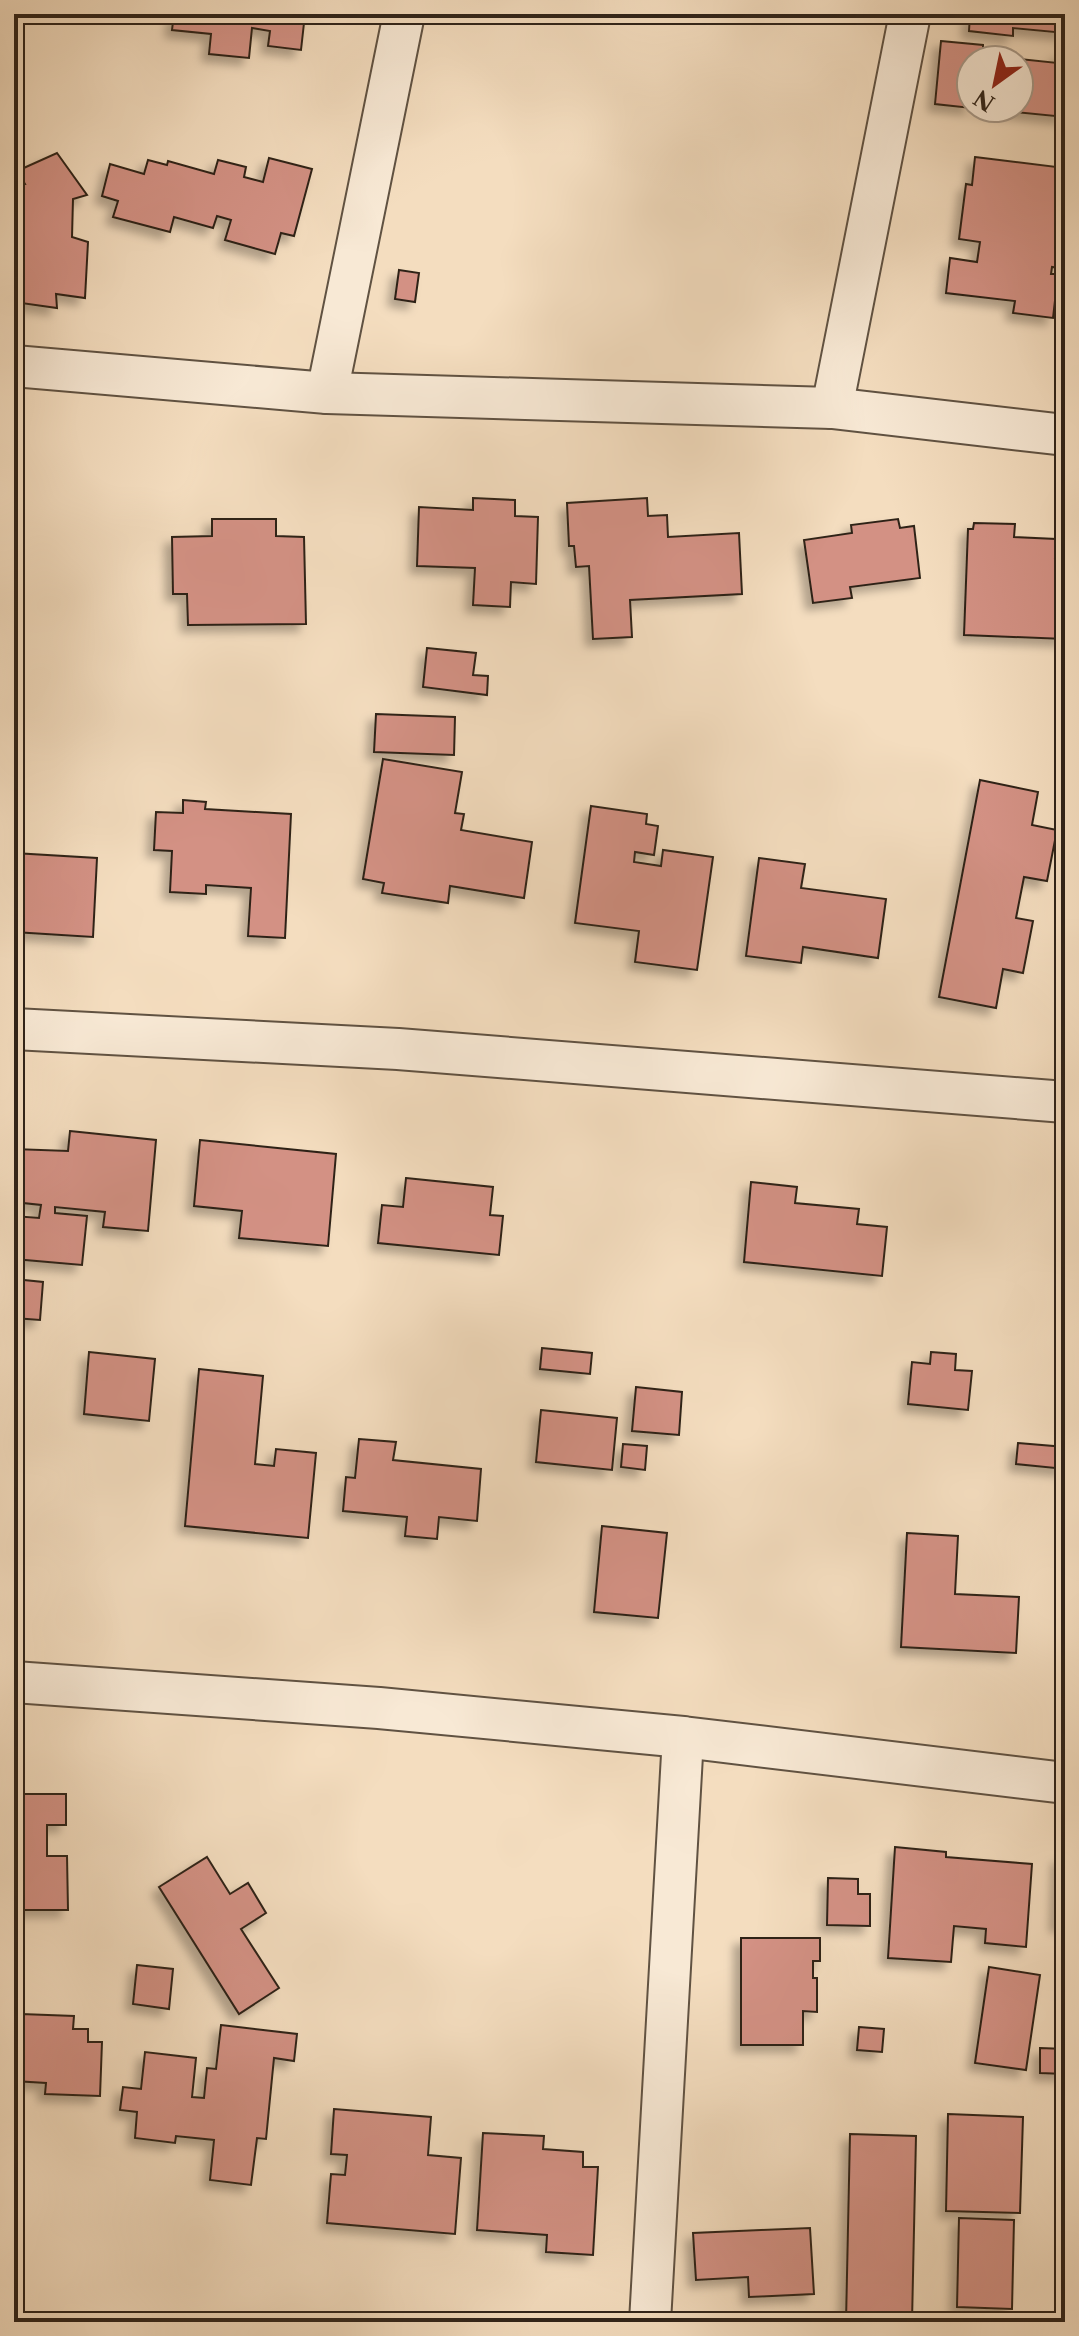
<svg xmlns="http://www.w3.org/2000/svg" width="1079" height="2336" viewBox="0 0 1079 2336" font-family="'Libre Caslon Text',serif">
<defs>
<filter id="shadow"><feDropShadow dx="-7" dy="7" stdDeviation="4" flood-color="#0004"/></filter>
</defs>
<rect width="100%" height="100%" fill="#f4ddbf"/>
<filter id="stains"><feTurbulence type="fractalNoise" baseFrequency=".0025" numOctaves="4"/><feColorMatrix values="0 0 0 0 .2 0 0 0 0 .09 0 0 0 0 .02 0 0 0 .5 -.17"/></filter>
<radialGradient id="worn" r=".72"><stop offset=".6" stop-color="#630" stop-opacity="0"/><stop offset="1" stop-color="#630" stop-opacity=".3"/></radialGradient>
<g fill="#d39184" stroke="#2f2319" stroke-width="2" filter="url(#shadow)">
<polygon points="14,14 23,14 14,58"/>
<polygon points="174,14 305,14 301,50 268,46 270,31 252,28 249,58 209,54 211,34 172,30"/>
<polygon points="970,14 1065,14 1065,33 1013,28 1013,36 969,31"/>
<polygon points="941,41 983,45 983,55 1057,63 1058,53 1065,54 1065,117 974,108 1019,108 1019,60 971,60 971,108 935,104"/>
<polygon points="57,153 87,195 73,199 72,237 88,242 85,298 56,294 57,308 14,302 17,257 14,257 14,241 20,240 19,219 14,219 14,202 20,202 19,185 25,184 17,171"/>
<polygon points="975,157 1065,168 1056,238 1062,238 1059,268 1052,267 1051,274 1058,274 1053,318 1013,313 1015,301 946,293 950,258 977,262 980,242 959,239 966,184 972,185"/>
<polygon points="269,158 312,169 294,236 281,233 275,254 225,240 231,220 217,216 213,228 174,217 170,232 113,217 118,201 102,196 110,164 144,174 148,160 167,165 168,161 214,174 218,160 246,167 244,177 263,182"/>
<polygon points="399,270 419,273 415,302 395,299"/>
<polygon points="473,498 515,500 515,516 538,517 536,584 511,582 510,607 473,605 475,568 417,566 419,507 473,510"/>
<polygon points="647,498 648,516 667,515 668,537 739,533 742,594 630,600 632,637 593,639 589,566 576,567 574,546 569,546 567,503"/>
<polygon points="212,519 276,519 276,536 304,537 306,624 188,625 187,594 173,594 172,537 212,536"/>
<polygon points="898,519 900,528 914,526 920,578 850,587 852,598 813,603 804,540 852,533 851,525"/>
<polygon points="974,523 1015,524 1014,537 1056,539 1055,558 1065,559 1065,639 964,635 968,529 973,529"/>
<polygon points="427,648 476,653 473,675 488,676 487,695 423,687"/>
<polygon points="376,714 455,717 454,755 374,752"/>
<polygon points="383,759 462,772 455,813 464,814 461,830 532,842 524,898 450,886 448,903 382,893 384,883 363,879"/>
<polygon points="980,780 1038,792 1032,825 1057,830 1047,881 1024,877 1016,918 1033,921 1023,973 1003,969 996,1008 939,997"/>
<polygon points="183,800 206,802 205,809 291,814 285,938 248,936 251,888 206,885 206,894 170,892 172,851 154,850 156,812 183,813"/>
<polygon points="591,806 647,814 646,824 658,826 654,855 635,852 634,862 661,866 663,850 713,857 697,970 635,962 639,931 575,923"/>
<polygon points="14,842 14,853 97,858 93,937 14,932"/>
<polygon points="759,858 805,864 801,888 886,899 878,958 803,947 801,963 746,956"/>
<polygon points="70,1131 156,1140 148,1231 103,1227 105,1212 55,1207 55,1213 87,1216 82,1265 14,1259 14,1216 39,1218 41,1205 14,1202 14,1149 68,1151"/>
<polygon points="200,1140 336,1154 328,1246 239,1238 242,1211 194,1206"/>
<polygon points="406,1178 493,1187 490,1215 503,1216 499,1255 378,1243 382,1205 403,1207"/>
<polygon points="751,1182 797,1187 795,1203 859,1209 857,1224 887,1227 882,1276 744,1262"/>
<polygon points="14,1279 43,1282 40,1320 14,1318"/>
<polygon points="542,1348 592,1353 590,1374 540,1369"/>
<polygon points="89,1352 155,1359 149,1421 84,1414"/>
<polygon points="931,1352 956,1354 955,1370 972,1371 968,1410 908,1404 912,1362 930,1364"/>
<polygon points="199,1369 263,1376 255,1464 274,1466 276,1449 316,1453 308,1538 185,1526"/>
<polygon points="636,1387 682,1392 679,1435 632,1431"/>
<polygon points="541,1410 617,1418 612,1470 536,1462"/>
<polygon points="359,1439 396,1442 393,1460 481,1469 477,1521 439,1517 437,1539 405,1536 407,1517 343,1511 346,1477 355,1478"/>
<polygon points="1018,1443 1065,1447 1065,1469 1016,1464"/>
<polygon points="623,1444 647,1446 645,1470 621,1467"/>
<polygon points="602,1526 667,1533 658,1618 594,1612"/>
<polygon points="907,1533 958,1536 955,1594 1019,1597 1016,1653 901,1647"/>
<polygon points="14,1794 66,1794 66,1825 47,1825 47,1856 67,1856 68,1910 14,1910"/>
<polygon points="895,1847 946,1852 946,1857 1032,1864 1026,1947 985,1943 986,1929 954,1926 951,1962 888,1958"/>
<polygon points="207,1857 230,1894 248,1883 266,1913 241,1929 279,1988 239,2014 159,1887"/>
<polygon points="1059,1857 1065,1857 1065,1925 1057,1925"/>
<polygon points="828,1878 858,1879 858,1894 870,1894 870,1926 827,1925"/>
<polygon points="741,1938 820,1938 820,1961 813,1961 813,1978 817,1978 817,2012 803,2011 803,2045 741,2045"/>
<polygon points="137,1965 173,1969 169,2009 133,2004"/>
<polygon points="989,1967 1040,1975 1026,2070 975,2063"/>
<polygon points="21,2014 74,2016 73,2029 88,2029 88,2042 102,2042 100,2096 45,2094 46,2083 14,2081 14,2034 20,2034"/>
<polygon points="221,2025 297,2034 294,2061 274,2058 266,2139 257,2138 251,2185 210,2180 214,2140 176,2136 175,2143 135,2138 137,2112 120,2110 123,2087 141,2089 145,2052 196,2058 192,2097 204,2098 207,2068 216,2069"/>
<polygon points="859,2027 884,2029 882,2052 857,2050"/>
<polygon points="1040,2048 1065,2049 1065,2074 1040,2073"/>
<polygon points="334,2109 431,2117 428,2155 461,2158 455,2234 327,2223 331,2174 345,2175 347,2155 331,2154"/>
<polygon points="948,2114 1023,2117 1020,2213 946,2211"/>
<polygon points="483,2133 544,2136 543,2149 583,2152 583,2167 598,2167 593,2255 546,2252 547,2235 477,2230"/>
<polygon points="850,2134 916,2136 912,2322 846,2322"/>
<polygon points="959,2218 1014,2220 1012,2309 957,2307"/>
<polygon points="810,2228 814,2294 749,2297 748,2277 696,2280 693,2233"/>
</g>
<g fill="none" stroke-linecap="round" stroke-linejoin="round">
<defs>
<g id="minor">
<polyline points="14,366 327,393 832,408 1065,435"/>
<polyline points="327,393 404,14"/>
<polyline points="832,408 910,14"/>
<polyline points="14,1029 398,1049 1065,1102"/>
<polyline points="14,1682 379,1708 683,1737 1065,1783"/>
<polyline points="650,2322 683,1737"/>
</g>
</defs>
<use href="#minor" stroke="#605242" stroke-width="44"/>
<use href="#minor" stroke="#f8e9d5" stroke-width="40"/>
</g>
<rect width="1079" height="2336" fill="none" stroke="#f4ddbf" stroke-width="48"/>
<rect x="16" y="16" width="1047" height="2304" fill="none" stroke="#2f2319" stroke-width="4"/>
<rect x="24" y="24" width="1031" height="2288" fill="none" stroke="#2f2319" stroke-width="2"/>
<g transform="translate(995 84) rotate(213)"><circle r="38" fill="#f8e9d5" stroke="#a89a8a" stroke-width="2"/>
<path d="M0-6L14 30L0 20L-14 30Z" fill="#8f2418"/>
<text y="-12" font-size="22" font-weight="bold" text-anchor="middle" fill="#2f2319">N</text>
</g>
<rect width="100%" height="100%" filter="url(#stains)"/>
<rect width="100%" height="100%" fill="url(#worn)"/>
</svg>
